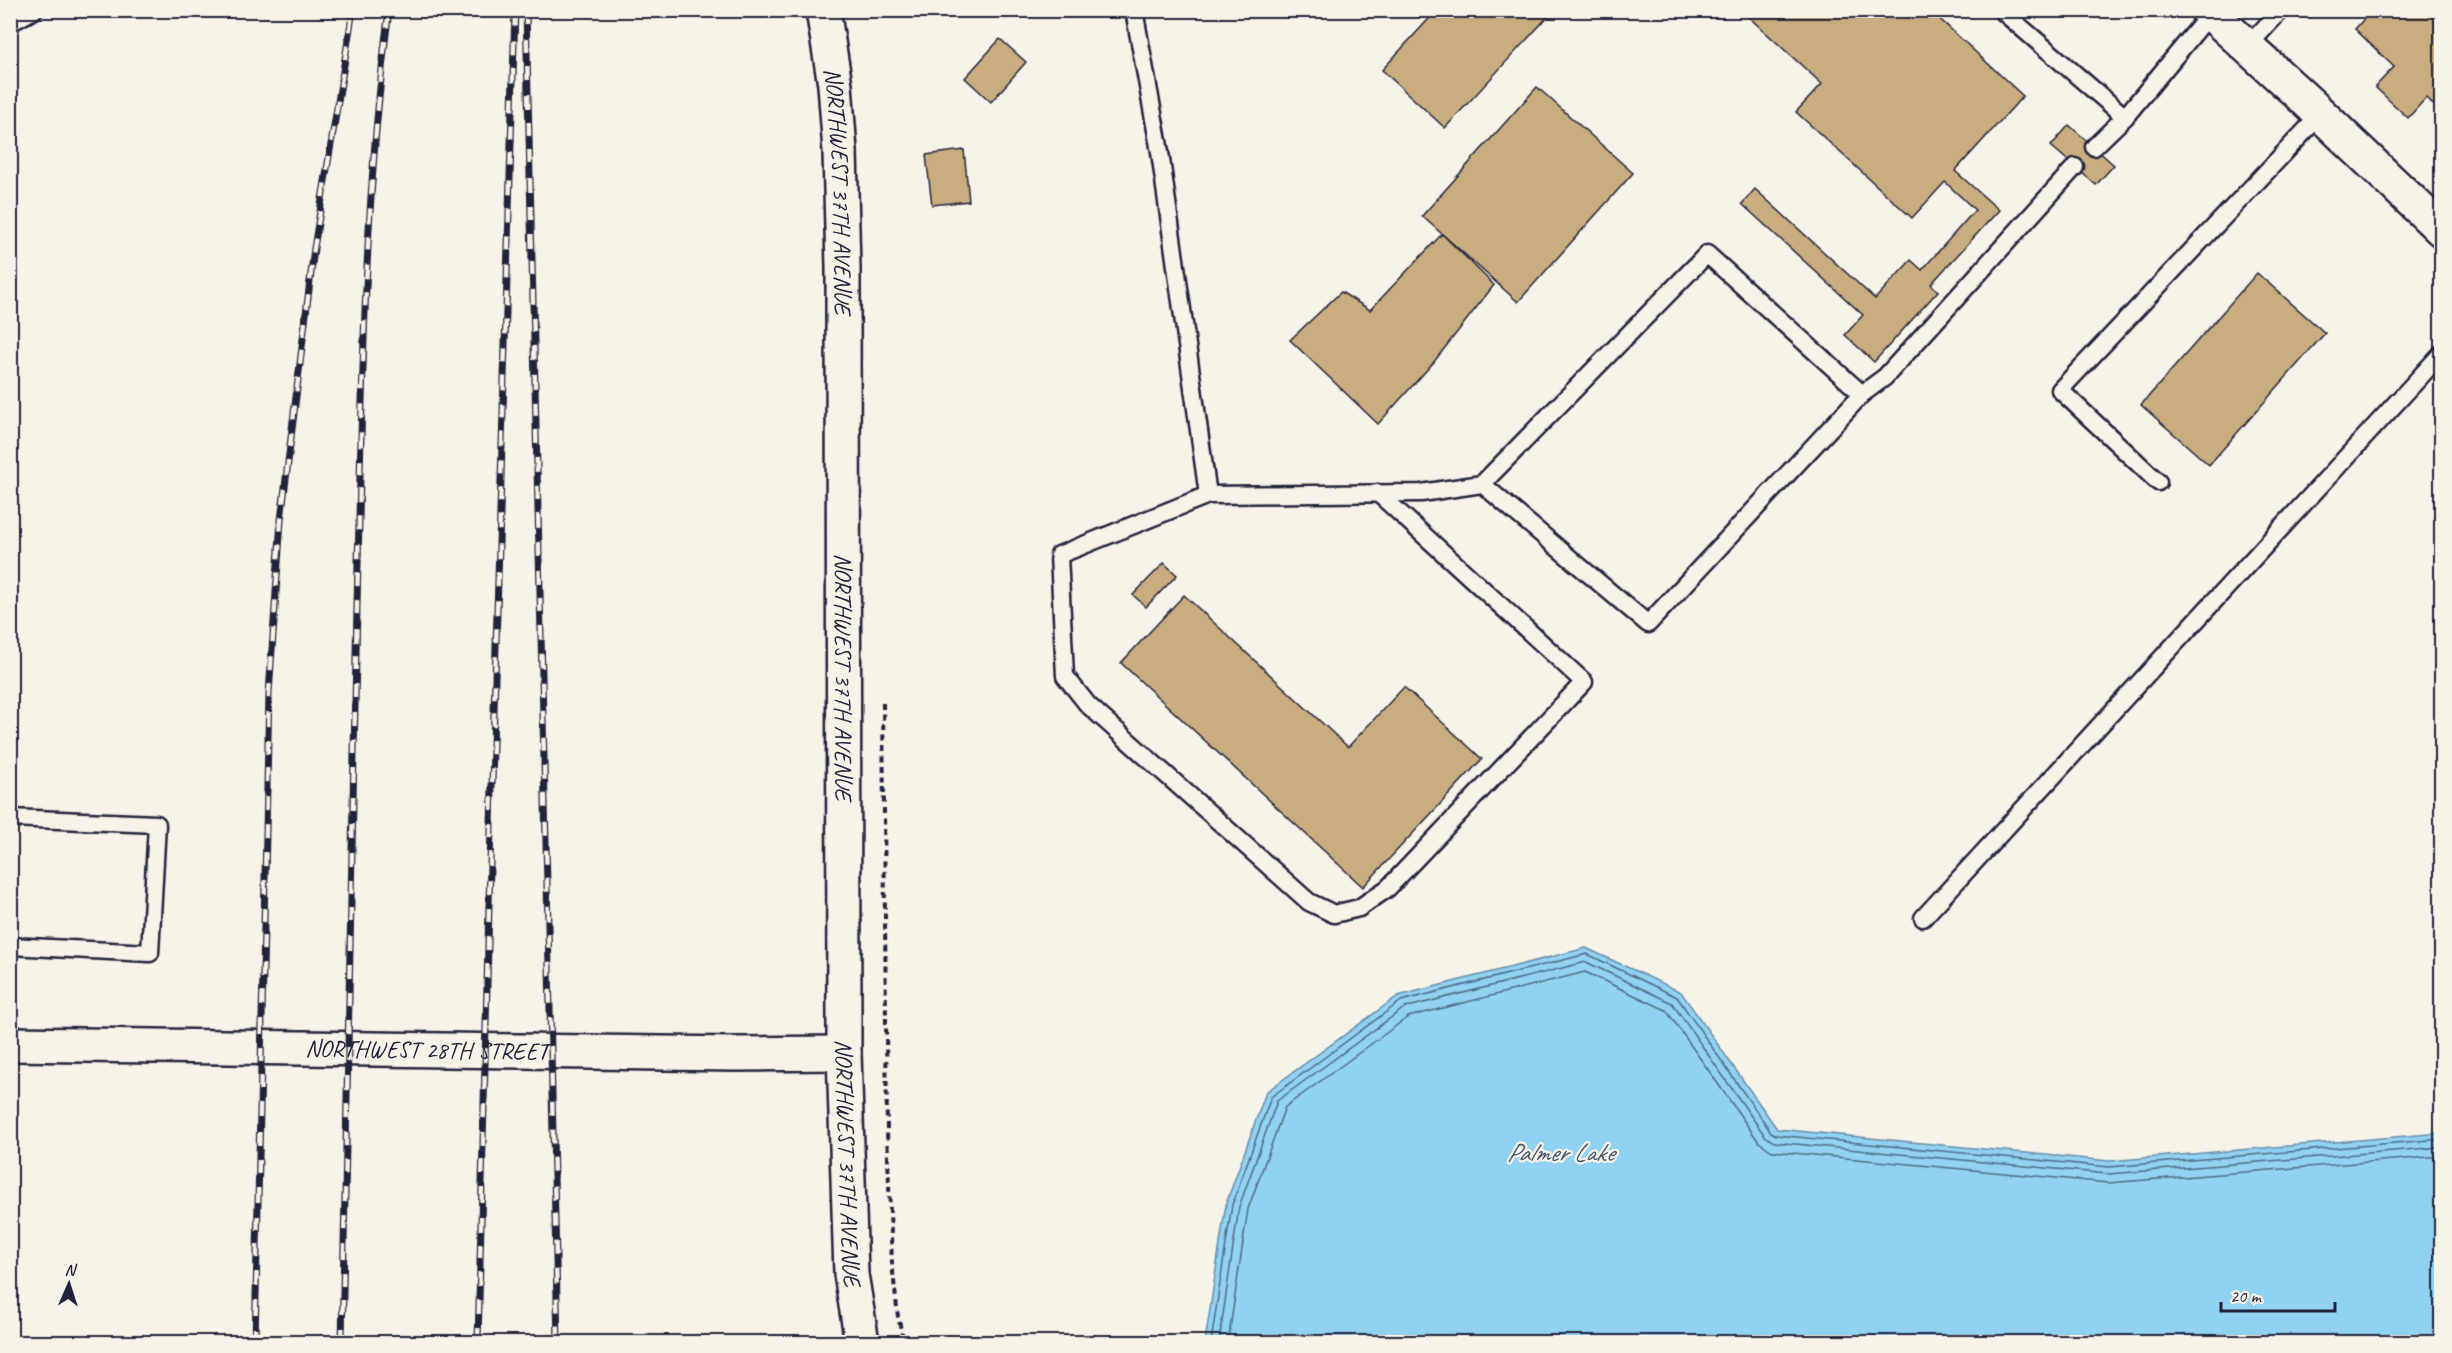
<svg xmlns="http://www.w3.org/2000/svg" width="2452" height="1353" viewBox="0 0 2452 1353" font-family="Caveat,sans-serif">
<rect width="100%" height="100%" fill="#f7f3e8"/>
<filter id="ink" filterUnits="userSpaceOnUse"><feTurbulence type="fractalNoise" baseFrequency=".0167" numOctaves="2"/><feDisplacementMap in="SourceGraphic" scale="12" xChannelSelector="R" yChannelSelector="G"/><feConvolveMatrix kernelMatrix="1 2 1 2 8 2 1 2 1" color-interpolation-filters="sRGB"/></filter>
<g filter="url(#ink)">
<polygon fill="#91d2f3" stroke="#658ca9" stroke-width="1.5" points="1586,948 1681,992 1777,1129 2109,1161 2441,1133 2441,1342 1205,1342 1226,1204 1266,1092 1398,996"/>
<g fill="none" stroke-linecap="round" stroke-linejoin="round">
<g stroke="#4e6885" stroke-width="1.5">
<polyline points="1211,1342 1232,1205 1271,1097 1401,1001 1587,954 1677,997 1771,1132 1776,1135 2109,1167 2442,1139"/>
<polyline points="1219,1342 1239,1207 1277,1101 1404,1008 1586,962 1672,1003 1765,1136 1774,1142 2108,1174 2442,1147"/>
<polyline points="1228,1342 1248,1209 1285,1107 1408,1017 1585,972 1666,1010 1759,1142 1772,1151 2108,1183 2442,1156"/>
</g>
</g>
<g fill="#c9ad7f" stroke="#22223b" stroke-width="1.5">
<polygon points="1437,10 1554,10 1445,128 1382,70"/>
<polygon points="1741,10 1930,10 2023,96 1955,171 1999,210 1931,284 1938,291 1874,362 1845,335 1863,315 1742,204 1755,189 1875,299 1911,260 1922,270 1975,210 1945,182 1912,218 1796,112 1822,84"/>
<polygon points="2372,10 2442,10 2442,113 2426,98 2408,118 2375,87 2394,67 2355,29"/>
<polygon points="1000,39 1026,62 991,102 965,78"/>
<polygon points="1537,87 1633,173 1518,302 1422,216"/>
<polygon points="2069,125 2114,165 2096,185 2051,146"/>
<polygon points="964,150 969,201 932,205 926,155"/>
<polygon points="1442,234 1494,285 1433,363 1378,424 1290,340 1341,292 1370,310"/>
<polygon points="2257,273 2325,333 2209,465 2141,405"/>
<polygon points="1164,563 1177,575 1146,607 1133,595"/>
<polygon points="1184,595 1348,747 1404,687 1482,759 1363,887 1121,663"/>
</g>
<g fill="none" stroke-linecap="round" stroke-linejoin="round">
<defs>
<g id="lane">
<polyline points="1134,10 1160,152 1208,495 1421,493 1482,484"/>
<polyline points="2001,10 2125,117 2210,14"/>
<polyline points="10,23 34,10"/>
<polyline points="2247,47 2281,10"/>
<polyline points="2094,147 2125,117"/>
<polyline points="1862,394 1707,254 1482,484 1648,624 1862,394 1885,377 2075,167"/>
<polyline points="2158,482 2060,390 2321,114"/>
<polyline points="1208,495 1059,555 1065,676 1088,705 1309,902 1334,914 1359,908 1388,888 1584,682 1378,493"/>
<polyline points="10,818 157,824 150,953 10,946"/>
<polyline points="1923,918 2442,353"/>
</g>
<g id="secondary">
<path id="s1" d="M823 10 835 85 840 151 843 268 844 1053 851 1274 862 1342"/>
<polyline points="2207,10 2310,104 2442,230"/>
<path id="s2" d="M10 1044 734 1054 844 1053"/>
</g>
</defs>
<use href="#lane" stroke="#22223b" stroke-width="21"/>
<use href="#secondary" stroke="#22223b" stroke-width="38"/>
<polyline stroke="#22223b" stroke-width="4" stroke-dasharray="6 4.5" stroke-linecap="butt" points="883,703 887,1132 892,1263 898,1317 904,1342"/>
<use href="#lane" stroke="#f7f3e8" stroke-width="16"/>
<use href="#secondary" stroke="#f7f3e8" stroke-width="33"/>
<defs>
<g id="rail">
<polyline points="526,10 558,1342"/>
<polyline points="255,1342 269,693 281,520 314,248 353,10"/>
<path d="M342 1342C347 1097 352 851 357 606 362 407 363 207 389 10"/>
<polyline points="478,1342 493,746 515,10"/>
</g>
</defs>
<use href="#rail" stroke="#22223b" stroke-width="7"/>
<use href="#rail" stroke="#f7f3e8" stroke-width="4.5" stroke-dasharray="14" stroke-linecap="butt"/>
</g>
</g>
<g text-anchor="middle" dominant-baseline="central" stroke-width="4.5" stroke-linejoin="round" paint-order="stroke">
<g font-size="24" fill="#22223b" stroke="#f7f3e8">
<text stroke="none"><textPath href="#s1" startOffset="182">NORTHWEST 37TH AVENUE</textPath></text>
<text stroke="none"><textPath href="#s1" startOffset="668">NORTHWEST 37TH AVENUE</textPath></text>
<text stroke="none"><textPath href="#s2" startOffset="417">NORTHWEST 28TH STREET</textPath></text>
<text stroke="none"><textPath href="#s1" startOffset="1154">NORTHWEST 37TH AVENUE</textPath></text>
</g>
<g font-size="26" font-style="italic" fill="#435772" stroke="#f7f3e8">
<text x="1560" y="1152">Palmer Lake</text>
</g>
</g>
<rect width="2452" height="1353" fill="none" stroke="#f7f3e8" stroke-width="36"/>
<rect x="18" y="18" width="2416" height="1317" fill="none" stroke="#22223b" stroke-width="2" filter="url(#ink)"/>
<g transform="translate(69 1284) rotate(3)" stroke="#f7f3e8" stroke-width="4.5" paint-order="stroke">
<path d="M0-4.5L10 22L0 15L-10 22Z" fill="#22223b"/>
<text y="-9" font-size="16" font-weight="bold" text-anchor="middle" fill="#22223b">N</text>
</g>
<path d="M2221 1302v9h114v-9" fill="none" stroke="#22223b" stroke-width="3"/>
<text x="2230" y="1302" font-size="18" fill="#22223b" stroke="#f7f3e8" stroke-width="4.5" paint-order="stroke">20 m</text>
</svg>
